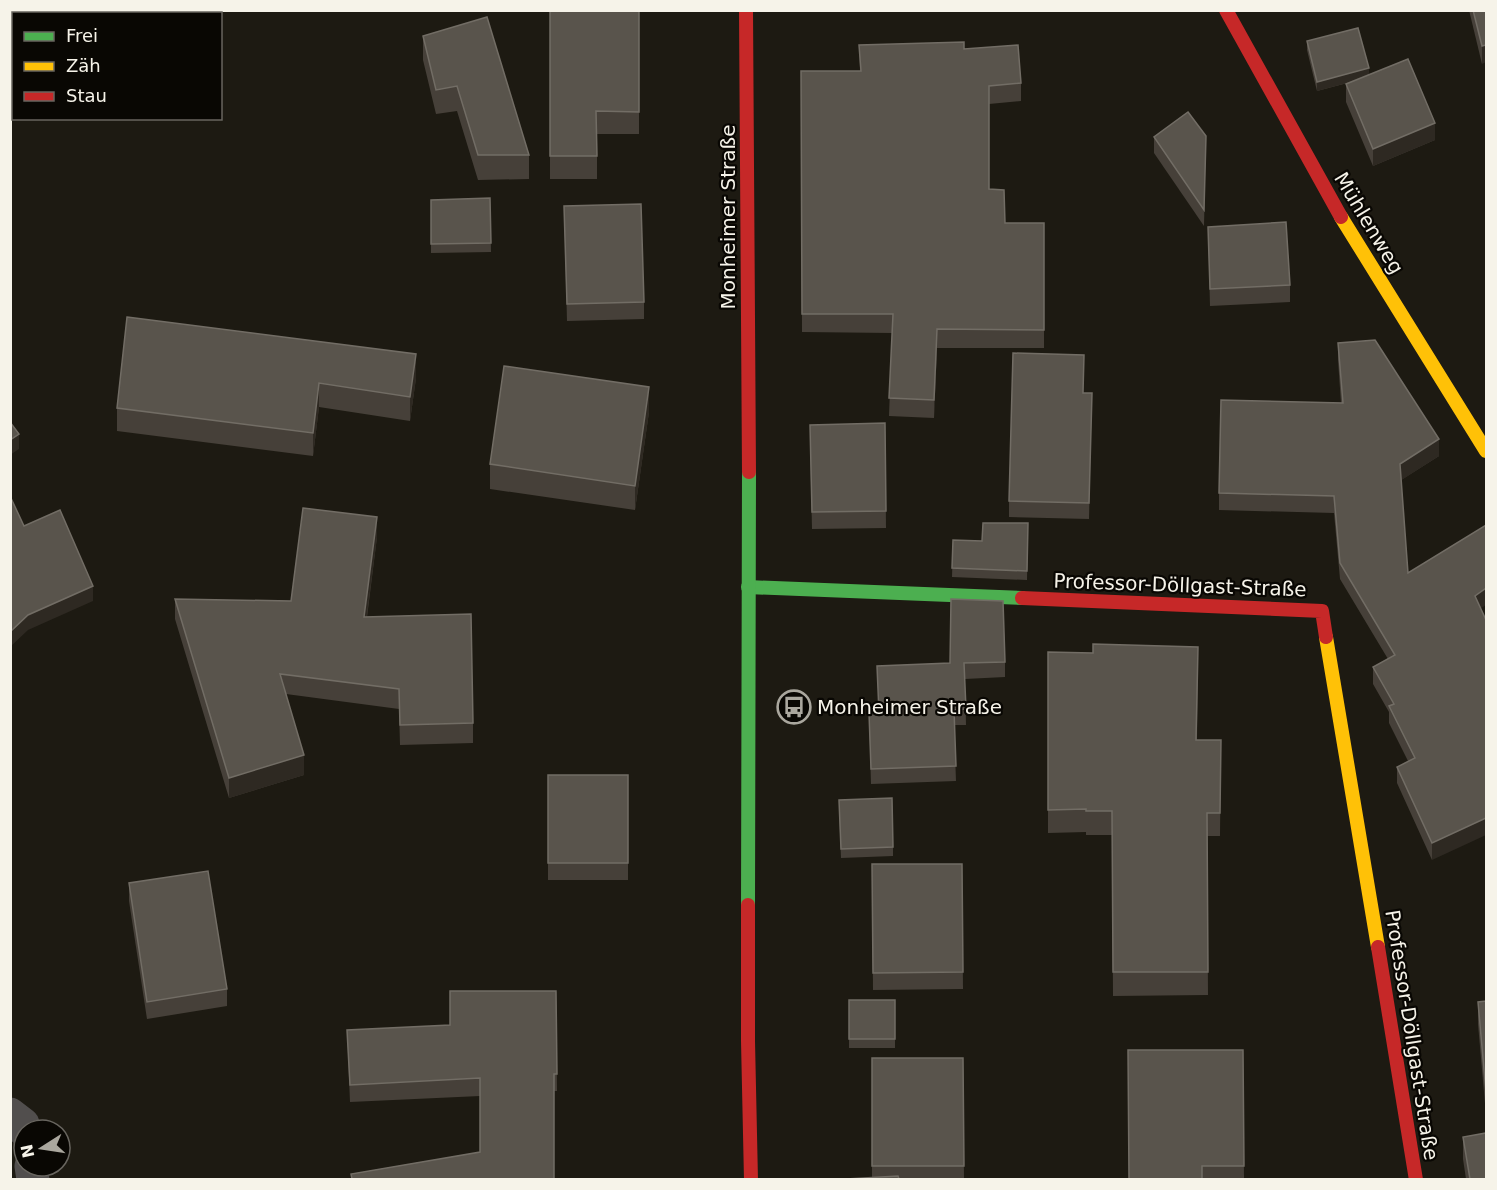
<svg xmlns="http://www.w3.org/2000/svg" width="1497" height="1190" viewBox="0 0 1497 1190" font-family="'DejaVu Sans',sans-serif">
<rect width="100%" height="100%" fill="#1d1a12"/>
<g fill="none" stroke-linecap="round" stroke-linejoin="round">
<g stroke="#514e4d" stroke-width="33">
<polyline points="10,1114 23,1124 24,1130"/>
<polyline points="31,1166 33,1180"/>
</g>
<g stroke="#4caf50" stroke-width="14">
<polyline points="748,587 1022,598"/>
<polyline points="748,905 749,472"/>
</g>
<g stroke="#ffc107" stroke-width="14">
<polyline points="1341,217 1486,451"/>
<polyline points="1326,637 1378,947"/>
</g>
<g stroke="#c62828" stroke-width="14">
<polyline points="746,10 749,472"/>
<polyline points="1226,10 1341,217"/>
<polyline points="1022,598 1322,611 1326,637"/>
<polyline points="748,905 748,1041 751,1180"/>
<polyline points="1378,947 1416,1180"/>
</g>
</g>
<g fill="#464039">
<polygon points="550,10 639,25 639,134 597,134 597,179 550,179"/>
<polygon points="1469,10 1486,10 1482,64"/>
<polygon points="423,36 529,155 529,179 478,180 457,111 436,114 423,60"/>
<polygon points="1307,41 1369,75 1435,140 1373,166 1346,102 1346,84 1355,81 1317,91 1307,50"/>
<polygon points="859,45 964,49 1021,83 1021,101 989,104 989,189 1005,223 1044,223 1044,348 937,348 934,418 889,416 892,333 802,332 801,71 860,71"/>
<polygon points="1206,136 1204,226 1154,153 1154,137"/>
<polygon points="490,198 491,252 431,253 431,200"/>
<polygon points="564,206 644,302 644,319 567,321"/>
<polygon points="1208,227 1290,285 1290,302 1210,306"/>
<polygon points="127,317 416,378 410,421 319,407 313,456 117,431 117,408"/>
<polygon points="1338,343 1439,456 1401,480 1408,573 1481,608 1432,860 1397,783 1397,767 1408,761 1389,723 1389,712 1373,684 1373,667 1388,659 1340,579 1334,513 1219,510 1219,493 1341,403 1338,360"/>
<polygon points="1084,393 1092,393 1089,519 1009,517 1009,501"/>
<polygon points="649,412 635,510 490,489 490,464"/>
<polygon points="885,423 886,528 812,529 810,442"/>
<polygon points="1028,523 1027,580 952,577 953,540 982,541"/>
<polygon points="377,537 367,617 473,723 473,743 400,745 399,709 286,694 304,775 229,798 175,619 175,599 291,601"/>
<polygon points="1048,652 1198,670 1197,740 1221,740 1220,836 1207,836 1208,995 1113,996 1112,835 1086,835 1086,832 1048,833"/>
<polygon points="1005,662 1005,677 965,679 966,725 954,725 956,781 871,784 869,713 879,713 877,666"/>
<rect x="548" y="775" width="80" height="105"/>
<polygon points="839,809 893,847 893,856 841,858"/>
<polygon points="872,864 962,864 963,989 873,990"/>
<polygon points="129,883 227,989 227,1006 147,1019 129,901"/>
<polygon points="556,991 557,1091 554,1091 554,1179 351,1179 351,1174 480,1152 480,1096 350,1102 347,1030 450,1025"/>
<rect x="849" y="1000" width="46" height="48"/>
<polygon points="1486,1001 1486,1115 1478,1024 1478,1002"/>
<polygon points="1243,1050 1244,1179 1129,1179"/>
<polygon points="872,1058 963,1058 964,1179 846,1179 872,1178"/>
<polygon points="1463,1137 1486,1179 1466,1179 1463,1159"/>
</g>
<g fill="#2e2922">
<polygon points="1486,45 1486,62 1482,64 1482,46"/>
<polygon points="1369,68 1369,77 1317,91 1317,82"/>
<polygon points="1435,123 1435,140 1373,166 1373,149"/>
<polygon points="937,329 937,348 934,418 934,400"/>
<polygon points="416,354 416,378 410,421 410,397"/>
<polygon points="319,383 319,407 313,456 313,433"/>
<polygon points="649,387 649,412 635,510 635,486"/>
<polygon points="19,434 19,449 10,455 10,440"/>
<polygon points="1439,439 1439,456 1400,481 1400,464"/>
<polygon points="377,517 377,537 364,637 364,617"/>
<polygon points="93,586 93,601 28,630 10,647 10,632 28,615"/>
<polygon points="1486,588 1486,605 1475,612 1475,596"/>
<polygon points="304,755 304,775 229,798 229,778"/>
<polygon points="1486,818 1486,835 1432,860 1432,843"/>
</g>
<g fill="#59544c" stroke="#726d65" stroke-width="1.5">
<polygon points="550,10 639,10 639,112 596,111 597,156 550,156"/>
<polygon points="1473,10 1486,10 1486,45 1482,46"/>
<polygon points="487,17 529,155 478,155 457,86 436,90 423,36"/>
<polygon points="1358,28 1369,68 1317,82 1307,41"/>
<polygon points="964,42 964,49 1018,45 1021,83 989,86 989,189 1004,190 1005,223 1044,223 1044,330 937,329 934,400 889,398 893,314 802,314 801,71 861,71 859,45"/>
<polygon points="1408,59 1435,123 1373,149 1346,84"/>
<polygon points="1188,112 1206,136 1204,210 1154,137"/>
<polygon points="490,198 491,243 431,244 431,200"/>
<polygon points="641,204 644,302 567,304 564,206"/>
<polygon points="1286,222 1290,285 1210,289 1208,227"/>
<polygon points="127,317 416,354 410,397 319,383 313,433 117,408"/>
<polygon points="1375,340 1439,439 1400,464 1408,573 1486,525 1486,588 1475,596 1486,620 1486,818 1432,843 1397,767 1415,758 1389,706 1394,704 1373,667 1395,655 1340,563 1334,496 1219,493 1221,400 1343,403 1338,343"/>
<polygon points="1013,353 1084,355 1083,393 1092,393 1089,503 1009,501"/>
<polygon points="504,366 649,387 635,486 490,464"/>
<polygon points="10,422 19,434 10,440"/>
<polygon points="885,423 886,511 812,512 810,425"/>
<polygon points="10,496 24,526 60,510 93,586 28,615 10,632"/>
<polygon points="303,508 377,517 364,617 471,614 473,723 400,725 399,689 280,674 304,755 229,778 175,599 291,601"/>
<polygon points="983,523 1028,523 1027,571 952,568 953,540 982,541"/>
<polygon points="951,599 1003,601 1005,662 964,663 966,709 954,710 956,766 871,769 869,713 879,713 877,666 950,663"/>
<polygon points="1093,644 1198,647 1196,740 1221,740 1220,813 1207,813 1208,972 1113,972 1112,811 1086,811 1086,809 1048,810 1048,652 1093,653"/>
<rect x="548" y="775" width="80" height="88"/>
<polygon points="892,798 893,847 841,849 839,800"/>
<polygon points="872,864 962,864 963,972 873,973"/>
<polygon points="208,871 227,989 147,1002 129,883"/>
<polygon points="450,991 556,991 557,1074 554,1074 554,1179 352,1179 351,1174 480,1152 480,1078 350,1085 347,1030 450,1025"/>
<rect x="849" y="1000" width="46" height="39"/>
<polygon points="1486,1001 1486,1092 1478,1002"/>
<polygon points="1128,1050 1243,1050 1244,1166 1202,1166 1202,1179 1129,1179"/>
<polygon points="872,1058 963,1058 964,1166 872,1166"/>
<polygon points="1486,1133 1486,1179 1470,1179 1463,1137"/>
<polygon points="898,1176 899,1179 846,1179"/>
</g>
<defs>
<symbol id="bus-ring" viewBox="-11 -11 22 22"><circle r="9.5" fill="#090703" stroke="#aaa79e" stroke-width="1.5"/><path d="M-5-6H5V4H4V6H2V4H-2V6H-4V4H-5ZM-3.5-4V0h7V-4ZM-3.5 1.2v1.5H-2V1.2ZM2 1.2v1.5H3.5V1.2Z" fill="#aaa79e"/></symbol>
</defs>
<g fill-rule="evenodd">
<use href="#bus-ring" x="775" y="688" width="38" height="38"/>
</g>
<g text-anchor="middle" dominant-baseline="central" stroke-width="4.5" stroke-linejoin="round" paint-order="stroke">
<g font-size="20" fill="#f6f3e9" stroke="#090703">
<text transform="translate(728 217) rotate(-90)">Monheimer Straße</text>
<text transform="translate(1369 223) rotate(59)">Mühlenweg</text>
<text transform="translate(1180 585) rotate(2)">Professor-Döllgast-Straße</text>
<text transform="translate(1412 1035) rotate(81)">Professor-Döllgast-Straße</text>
</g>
<g font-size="20" fill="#f6f3e9" stroke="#090703" text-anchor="start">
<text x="817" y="707">Monheimer Straße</text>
</g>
</g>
<rect width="1497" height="1190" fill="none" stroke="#f6f3e9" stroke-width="24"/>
<rect x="12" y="12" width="210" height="108" fill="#090703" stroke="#68655f" stroke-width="1.5"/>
<rect x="24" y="32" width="30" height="9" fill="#4caf50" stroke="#68655f" stroke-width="1.5"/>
<text x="66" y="42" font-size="18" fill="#f6f3e9">Frei</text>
<rect x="24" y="62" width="30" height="9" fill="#ffc107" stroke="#68655f" stroke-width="1.5"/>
<text x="66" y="72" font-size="18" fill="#f6f3e9">Zäh</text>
<rect x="24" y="92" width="30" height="9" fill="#c62828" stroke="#68655f" stroke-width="1.5"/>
<text x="66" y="102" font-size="18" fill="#f6f3e9">Stau</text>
<g transform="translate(42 1148) rotate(258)"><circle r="28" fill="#090703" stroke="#68655f" stroke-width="1.5"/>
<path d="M0-4.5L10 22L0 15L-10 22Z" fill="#aaa79e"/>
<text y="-9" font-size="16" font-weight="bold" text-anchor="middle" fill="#f6f3e9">N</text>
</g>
</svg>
